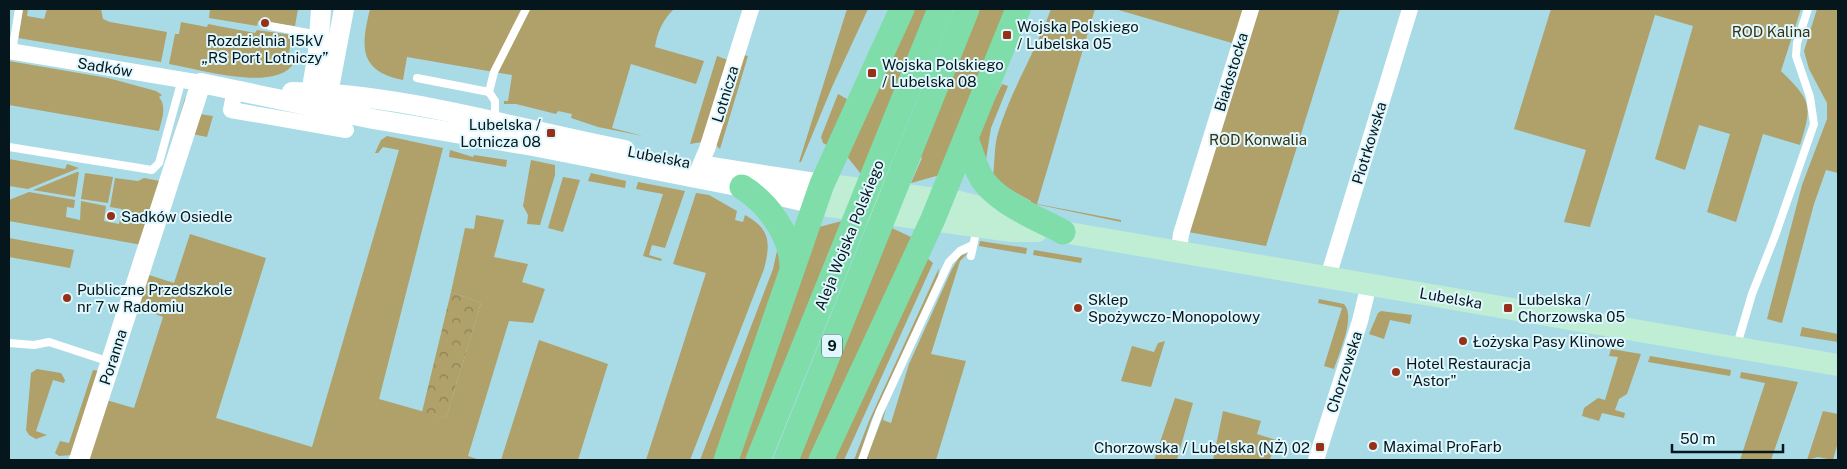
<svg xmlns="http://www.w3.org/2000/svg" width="1847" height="469" viewBox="0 0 1847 469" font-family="'Public Sans',sans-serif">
<defs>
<pattern id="forest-crowns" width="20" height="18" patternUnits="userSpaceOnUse" patternTransform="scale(1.25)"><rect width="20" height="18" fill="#b0a069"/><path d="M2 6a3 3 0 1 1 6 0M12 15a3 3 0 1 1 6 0" fill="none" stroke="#8d8156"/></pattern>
</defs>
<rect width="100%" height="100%" fill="#a9dbe7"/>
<g fill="#b0a069">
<polygon points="23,9 28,9 27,16 44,19 47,9 101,9 103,19 110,22 167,32 161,62 18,38"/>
<polygon points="210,9 298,9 295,26 258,21 257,26 209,18"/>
<path d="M370 9H674C663 19 657 33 655 47L704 61 696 84 631 64 612 128 643 136 598 127 571 118 572 114 558 111 556 114 516 104H504V101H508L512 75 407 57 403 80C358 71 361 46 370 9Z"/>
<polygon points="847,9 868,9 832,87 801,162 799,162"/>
<polygon points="911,9 929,9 861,174 845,154"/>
<polygon points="978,9 1007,9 940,175 911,183 922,158 919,156"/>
<path d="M1051 9H1095L1037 204 1121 220V222L1030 203 1031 201 1004 186 993 175C995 161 994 146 998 133 1011 90 1036 51 1051 9Z"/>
<polygon points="1115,9 1244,9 1232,43"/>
<polygon points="1258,9 1340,9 1266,246 1188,232"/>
<path d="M1551 9H1801L1781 71C1811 101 1813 104 1800 145L1763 134 1736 222 1707 212 1730 134 1699 125 1685 170 1655 159 1693 26 1655 15 1590 227 1564 222 1586 150 1514 129Z"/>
<polygon points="1817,9 1838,9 1838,173 1826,170 1814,204 1782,323 1767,319 1802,185 1827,119 1827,103 1809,69 1804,51"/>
<path d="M181 22 207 27 208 24 255 33 257 30 292 35 289 53 294 63C276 93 199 69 169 64L175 34H179Z"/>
<polygon points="743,55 748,56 720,149 716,145"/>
<polygon points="717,56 728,60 702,142 690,144"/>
<path d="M9 61 108 78 156 91 162 95 159 97C167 107 162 119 159 131L9 105Z"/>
<polygon points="1002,84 1008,86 991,128 986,159 979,156 979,132"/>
<polygon points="838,94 847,99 829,146 823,143 821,137"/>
<polygon points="185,98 187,98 142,245 9,221 9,200 29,192 75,200 74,208 67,207 66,217 80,220 81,201 106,206 104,221 119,224 122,209 110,207 115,178 138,181 144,178 160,181"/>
<polygon points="199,114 213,116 207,137 192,134"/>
<polygon points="387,136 443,148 379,399 446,418 481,303 451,292 465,228 474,229 476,215 504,220 494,257 528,264 522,282 545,289 533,323 509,321 468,456 480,460 87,460 106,400 134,408 163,317 136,307 146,274 174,283 190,234 266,258 216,418 312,447 399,150 383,147 378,153 375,153 381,140"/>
<polygon points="450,150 473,157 474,155 507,160 506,167 449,157"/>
<polygon points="9,159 65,169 67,164 79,168 28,189 9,186"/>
<polygon points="531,160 555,165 555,175 540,225 527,224 528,215 523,206"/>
<polygon points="77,172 79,172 75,197 33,190"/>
<polygon points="85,173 113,177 108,203 81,199"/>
<polygon points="591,173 626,181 625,188 588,181"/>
<polygon points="563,177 580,180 563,232 548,228"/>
<polygon points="638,182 685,191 665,248 652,245 649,255 662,259 661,261 643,256 663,194 636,189"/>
<path d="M696 193 709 195 737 211 735 220 743 222 745 215C770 229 771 242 764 269L690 460H646L706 273 673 264Z"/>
<polygon points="842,221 749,460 737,460 815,228"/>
<polygon points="892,228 913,238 811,460 797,460"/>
<polygon points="9,238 74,250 70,268 9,257"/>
<polygon points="980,241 1027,248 1026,254 979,246"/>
<polygon points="1034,250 1082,258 1081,263 1033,255"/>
<polygon points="777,251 784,260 716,460 700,460 773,269"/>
<polygon points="968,253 960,261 931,354 966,361 936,460 866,460 886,408 883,420 891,423 909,364 952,269 960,256"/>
<polygon points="927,258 933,263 844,460 832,460"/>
<polygon points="939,268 938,277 871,421 858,460 854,460 869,421"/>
<path d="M1319 299 1344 304C1356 317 1339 353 1334 369L1324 366 1342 308 1318 303Z"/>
<polygon points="1381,311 1412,315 1410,324 1390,320 1384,339 1369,334 1378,313"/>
<polygon points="1802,327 1838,334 1838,342 1800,336"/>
<polygon points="539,340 608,364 578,460 501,460"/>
<polygon points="1165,341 1151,387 1121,381 1132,346 1154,352 1158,343"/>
<polygon points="1611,349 1641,354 1627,394 1619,399 1615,410 1625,413 1624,418 1602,413 1599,421 1582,416 1584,408 1598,398 1605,400 1618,357 1609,356"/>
<polygon points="1650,356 1731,370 1730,376 1648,362"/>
<polygon points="37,369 61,373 65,380 64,383 53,380 36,431 47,435 36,439 29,435 26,430 31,373"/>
<polygon points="93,370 99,371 72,455 59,456 55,453 60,441 69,443"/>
<polygon points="1741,372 1798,382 1771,460 1740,460 1765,383 1740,378"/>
<polygon points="1175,398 1193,403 1177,460 1154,460"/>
<polygon points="1223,411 1261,421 1257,434 1276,440 1270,460 1213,460"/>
<polygon points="1823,411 1838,414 1838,442 1833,460 1818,457 1807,460"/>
</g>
<polygon fill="url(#forest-crowns)" points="451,292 481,303 446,418 422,412"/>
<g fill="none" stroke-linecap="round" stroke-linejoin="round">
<g stroke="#fff" stroke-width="8">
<polyline points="270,26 319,35"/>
<polyline points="12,52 19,9"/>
<polyline points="417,78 489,92 495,101 495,120"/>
<polyline points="489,92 494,72 526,9"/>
<polyline points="9,147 152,170 159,163 182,79"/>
<polyline points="971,256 977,228"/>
<polyline points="9,343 34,345 49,342 110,362"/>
<polyline points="1737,345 1752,294 1775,236 1814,124 1810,97 1796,56 1797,43 1808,9"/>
<polyline points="862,460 879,413 949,262 960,251 973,245"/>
</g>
<g stroke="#fff" stroke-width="16">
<polyline points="9,51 201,83"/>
<polyline points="235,89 231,110 346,130"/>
<polyline points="696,175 707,149 751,9"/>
<polyline points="1179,251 1181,234 1251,9"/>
<polyline points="1328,277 1410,9"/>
<polyline points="1316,460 1360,321 1369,284"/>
</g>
<g stroke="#fff" stroke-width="20">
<path d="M292 92C406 94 515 129 625 150"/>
<polyline points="314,101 325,94 330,83 344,9"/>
<polyline points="320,103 315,97 312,88 318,52 321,9"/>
<polyline points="705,166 822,184"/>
<polyline points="79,460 201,83 373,119 533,146 742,187 815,204"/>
</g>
<g stroke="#bfeed5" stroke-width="22">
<polyline points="822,184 959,202 1015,216 1063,232 1838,365"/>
<polyline points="815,204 1012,231 1037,231"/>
</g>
<g stroke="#7fddaa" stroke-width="25">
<path d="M966 139C971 151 974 164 980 175 993 201 1039 219 1063 232"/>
<path d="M742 187C768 203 791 235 792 266"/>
<polyline points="726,460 822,184 902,9"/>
<polyline points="758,460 940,9"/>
<polyline points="786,460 967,9"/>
<polyline points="821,460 933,219 1018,9"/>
</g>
</g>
<g fill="#983019" stroke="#dff7fd" stroke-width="2">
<circle cx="265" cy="23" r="5"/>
<rect x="1002" y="30" width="10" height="10" rx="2.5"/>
<rect x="867" y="68" width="10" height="10" rx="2.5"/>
<rect x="546" y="128" width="10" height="10" rx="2.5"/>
<circle cx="111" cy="216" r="5"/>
<circle cx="67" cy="298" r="5"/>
<circle cx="1078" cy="308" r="5"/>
<rect x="1503" y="303" width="10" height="10" rx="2.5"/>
<circle cx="1463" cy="341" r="5"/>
<circle cx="1396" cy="372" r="5"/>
<circle cx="1373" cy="446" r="5"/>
<rect x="1315" y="442" width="10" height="10" rx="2.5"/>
</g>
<g text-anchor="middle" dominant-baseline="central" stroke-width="4" stroke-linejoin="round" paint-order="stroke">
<rect fill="#dff7fd" stroke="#465a60" stroke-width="1" x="822" y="334.5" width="20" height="23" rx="4"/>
<g font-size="14" font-weight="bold" fill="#05171c">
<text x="832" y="346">9</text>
</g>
<g font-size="15" fill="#05171c" stroke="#dff7fd" text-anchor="start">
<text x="1017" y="26">Wojska Polskiego<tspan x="1017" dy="17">/ Lubelska 05</tspan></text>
<text x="265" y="40" text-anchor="middle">Rozdzielnia 15kV<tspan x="265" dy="17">„RS Port Lotniczy”</tspan></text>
<text x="882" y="64">Wojska Polskiego<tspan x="882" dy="17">/ Lubelska 08</tspan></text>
<text x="541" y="124" text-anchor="end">Lubelska /<tspan x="541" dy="17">Lotnicza 08</tspan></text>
<text x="121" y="216">Sadków Osiedle</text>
<text x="77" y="289">Publiczne Przedszkole<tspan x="77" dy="17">nr 7 w Radomiu</tspan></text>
<text x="1088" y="299">Sklep<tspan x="1088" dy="17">Spożywczo-Monopolowy</tspan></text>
<text x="1518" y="299">Lubelska /<tspan x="1518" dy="17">Chorzowska 05</tspan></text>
<text x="1473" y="341">Łożyska Pasy Klinowe</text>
<text x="1406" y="363">Hotel Restauracja<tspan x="1406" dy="17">"Astor"</tspan></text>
<text x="1383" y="446">Maximal ProFarb</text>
<text x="1310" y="447" text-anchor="end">Chorzowska / Lubelska (NŻ) 02</text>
</g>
<g font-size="15" fill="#393010" stroke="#dff7fd">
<text x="1771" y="31">ROD Kalina</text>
<text x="1258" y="139">ROD Konwalia</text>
</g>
<g font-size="15" fill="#05171c" stroke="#dff7fd">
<text transform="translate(105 67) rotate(9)">Sadków</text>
<text transform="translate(1231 72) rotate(-73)">Białostocka</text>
<text transform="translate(725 94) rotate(-73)">Lotnicza</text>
<text transform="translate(1369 143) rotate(-73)">Piotrkowska</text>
<text transform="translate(659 157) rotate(11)">Lubelska</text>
<text transform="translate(849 235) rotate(-68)">Aleja Wojska Polskiego</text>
<text transform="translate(1451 298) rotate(10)">Lubelska</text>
<text transform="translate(113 357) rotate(-72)">Poranna</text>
<text transform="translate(1344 372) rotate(-72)">Chorzowska</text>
</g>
</g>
<rect width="1847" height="469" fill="none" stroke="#05171c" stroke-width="20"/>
<path d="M1672 444v8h111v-8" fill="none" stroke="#05171c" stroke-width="2.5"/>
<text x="1680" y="444" font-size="15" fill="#05171c" stroke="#dff7fd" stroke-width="4" paint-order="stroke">50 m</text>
</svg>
